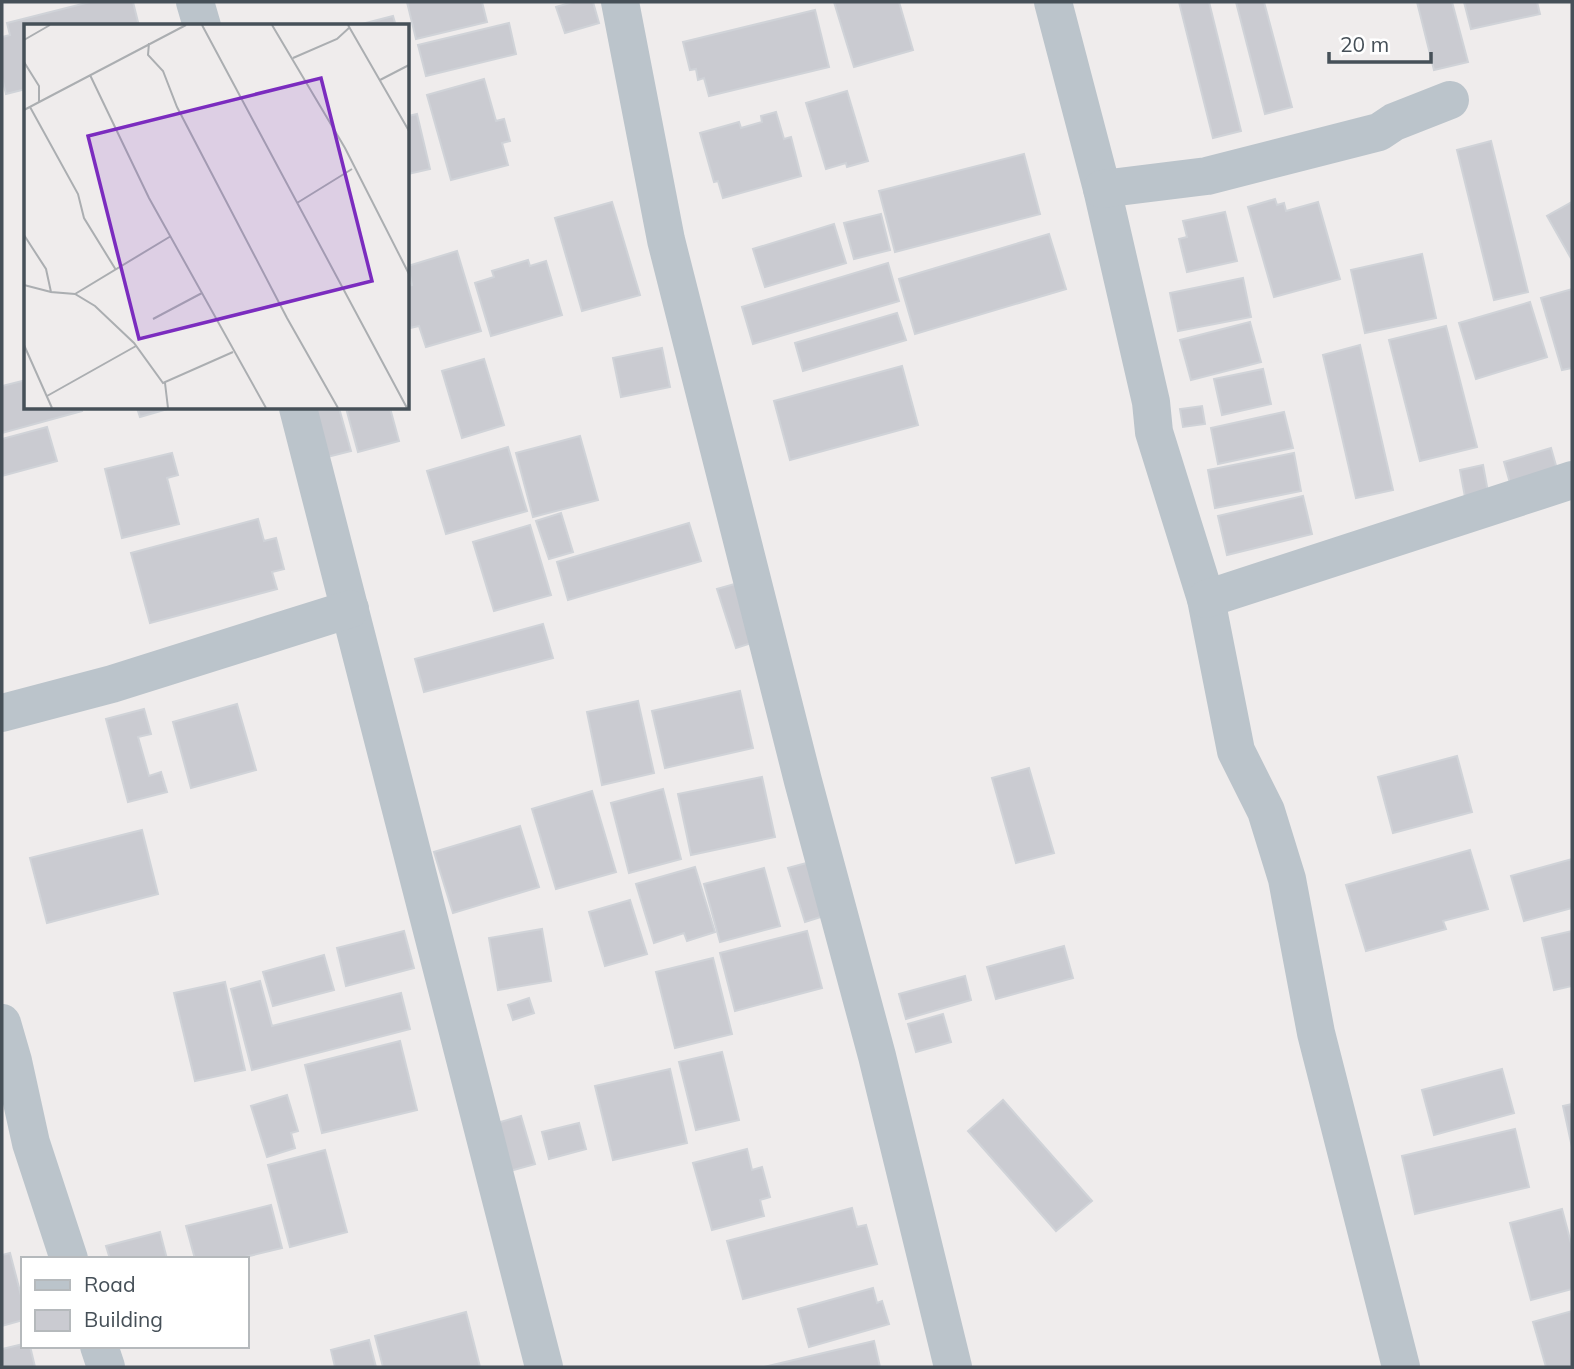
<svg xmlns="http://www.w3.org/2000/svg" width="1574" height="1369" viewBox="0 0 1574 1369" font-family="Mulish,sans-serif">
<rect width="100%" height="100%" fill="#efecec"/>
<g fill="#cacbd1" stroke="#d0d3d8" stroke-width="2">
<polygon points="90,2 133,2 139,26 26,26 26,89 6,94 2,78 2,37 10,35 7,23"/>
<polygon points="407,2 482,2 487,22 416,39"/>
<polygon points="573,2 593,2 599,23 565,33 556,7"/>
<polygon points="834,2 899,2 913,50 854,67"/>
<polygon points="1179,2 1209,2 1241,131 1213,138"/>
<polygon points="1236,2 1264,2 1292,107 1265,114"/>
<polygon points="1417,2 1452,2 1468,62 1434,70"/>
<polygon points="1464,2 1537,2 1540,14 1471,29"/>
<polygon points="815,10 829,67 709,96 704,78 698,80 696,69 690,70 683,42"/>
<polygon points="393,16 396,26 354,26"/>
<polygon points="509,23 516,54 426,76 418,45"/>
<polygon points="484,79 496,121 504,119 510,141 502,143 508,165 451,180 427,95"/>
<polygon points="847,91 868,161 847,167 846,163 826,169 806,103"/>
<polygon points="776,112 784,139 791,137 801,176 723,198 718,181 714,182 700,133 739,122 741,128 762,122 761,116"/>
<polygon points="417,114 430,169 408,174 408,116"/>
<polygon points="1491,141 1528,292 1494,300 1457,150"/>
<polygon points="1024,154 1040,214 895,252 879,191"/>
<polygon points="1275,199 1277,205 1284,203 1286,211 1318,202 1340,279 1274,297 1248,207"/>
<polygon points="612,202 640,295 582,311 555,218"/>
<polygon points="1572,202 1572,260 1547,216"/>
<polygon points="1225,212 1237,261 1187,272 1179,239 1187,237 1183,221"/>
<polygon points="881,214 890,250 854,259 844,223"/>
<polygon points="834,224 846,263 765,287 753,249"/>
<polygon points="1049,234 1066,289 915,334 899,279"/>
<polygon points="457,251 481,331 426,347 419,326 410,328 408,321 408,286 412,285 408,266"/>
<polygon points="1422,254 1436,318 1365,333 1351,270"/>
<polygon points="528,260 530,266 546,261 562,315 491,336 475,283 494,277 492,271"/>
<polygon points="888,263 899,301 753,344 742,307"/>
<polygon points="1243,278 1251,317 1178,331 1170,293"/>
<polygon points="1572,289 1572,368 1562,370 1541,298"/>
<polygon points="1530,302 1547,357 1476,379 1459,323"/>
<polygon points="897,313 906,340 803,371 795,343"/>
<polygon points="1250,322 1261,362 1191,380 1180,340"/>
<polygon points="1446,326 1477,447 1420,461 1389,340"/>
<polygon points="1360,345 1393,490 1356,498 1323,355"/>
<polygon points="662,348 670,387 621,397 613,358"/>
<polygon points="484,359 504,425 462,438 442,371"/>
<polygon points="902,366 918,425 790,460 774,401"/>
<polygon points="1263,369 1271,404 1222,415 1214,379"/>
<polygon points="26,380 26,408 81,408 82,411 2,433 2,386"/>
<polygon points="1202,406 1205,424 1183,427 1180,409"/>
<polygon points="137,408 171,408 140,417"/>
<polygon points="310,408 339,408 351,451 323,458"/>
<polygon points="346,408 390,408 399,441 358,452"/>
<polygon points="1284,412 1293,448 1218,464 1211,428"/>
<polygon points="47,427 57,461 2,476 2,439"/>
<polygon points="580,436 598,500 533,517 516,453"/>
<polygon points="508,447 527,511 446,534 427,471"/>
<polygon points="1551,448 1557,469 1510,483 1504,462"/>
<polygon points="172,453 178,475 167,478 179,524 122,538 105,469"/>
<polygon points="1294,453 1301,491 1215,508 1208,470"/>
<polygon points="1483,465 1488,492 1465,497 1460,470"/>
<polygon points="1303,496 1312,534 1227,555 1218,516"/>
<polygon points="561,513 573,552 549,559 536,521"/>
<polygon points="258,519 264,541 276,538 284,569 272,572 277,589 150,623 131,553"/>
<polygon points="689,523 701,561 568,600 557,562"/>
<polygon points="530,525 551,595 494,611 473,542"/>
<polygon points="749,580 767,638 736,648 717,589"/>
<polygon points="543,624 553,658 424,692 415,659"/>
<polygon points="740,691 753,748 665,768 652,711"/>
<polygon points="638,701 654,773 602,785 587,712"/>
<polygon points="237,704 256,770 191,788 173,722"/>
<polygon points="144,709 151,734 138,737 149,776 161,772 167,792 128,802 106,719"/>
<polygon points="1457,756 1472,812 1393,833 1378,777"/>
<polygon points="1029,768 1054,853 1016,863 992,778"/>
<polygon points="762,777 775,837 691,855 678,794"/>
<polygon points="663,789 681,859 629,873 611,803"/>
<polygon points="592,791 616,872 556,889 532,809"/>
<polygon points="520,826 539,887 453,913 434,852"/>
<polygon points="142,830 158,894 47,923 30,858"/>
<polygon points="1470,850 1488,909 1443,921 1446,929 1366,951 1346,885"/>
<polygon points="1572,859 1572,908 1524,921 1511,876"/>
<polygon points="814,861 830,914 805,922 788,868"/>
<polygon points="695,867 715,932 687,941 684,933 654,943 636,884"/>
<polygon points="764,868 780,926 720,942 704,884"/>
<polygon points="630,900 647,954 605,966 589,912"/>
<polygon points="542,929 551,981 498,990 489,938"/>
<polygon points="404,931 414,968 346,986 337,948"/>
<polygon points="807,931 822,988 735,1011 720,953"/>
<polygon points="1572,931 1572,986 1554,990 1542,938"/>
<polygon points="1064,946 1073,978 996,999 987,967"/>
<polygon points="324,955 334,990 273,1006 263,972"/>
<polygon points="713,958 732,1034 675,1048 656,972"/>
<polygon points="965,976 971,1000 906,1019 899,994"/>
<polygon points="260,981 272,1026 401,993 410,1029 252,1070 231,989"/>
<polygon points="225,982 245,1070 195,1081 174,993"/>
<polygon points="529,998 534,1013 513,1020 508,1005"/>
<polygon points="943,1014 951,1042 916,1052 908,1024"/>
<polygon points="400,1041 417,1110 322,1133 305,1065"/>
<polygon points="722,1052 739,1120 696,1130 679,1062"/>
<polygon points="670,1069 687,1143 613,1160 595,1086"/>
<polygon points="1502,1069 1514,1113 1434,1135 1422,1090"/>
<polygon points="287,1095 298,1131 291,1133 295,1148 267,1157 251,1106"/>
<polygon points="1003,1100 1092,1201 1056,1231 968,1131"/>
<polygon points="1572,1104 1572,1147 1563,1106"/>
<polygon points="521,1116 535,1164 510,1171 497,1123"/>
<polygon points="579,1123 586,1149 549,1159 542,1132"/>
<polygon points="1515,1129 1529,1187 1415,1214 1402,1156"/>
<polygon points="747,1149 752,1170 762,1167 770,1197 760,1200 764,1216 712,1230 693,1163"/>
<polygon points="325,1150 347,1232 290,1247 268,1165"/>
<polygon points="271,1205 282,1248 237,1259 195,1259 186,1226"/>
<polygon points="852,1208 857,1227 866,1225 877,1264 743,1299 727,1241"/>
<polygon points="1562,1209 1572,1247 1572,1289 1531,1300 1510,1223"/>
<polygon points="160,1232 167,1259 110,1259 106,1246"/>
<polygon points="10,1253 23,1303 23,1320 2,1326 2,1255"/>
<polygon points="873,1288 877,1303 882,1301 889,1324 809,1347 798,1309"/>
<polygon points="1572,1311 1572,1367 1546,1367 1533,1322"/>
<polygon points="466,1312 480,1367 383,1367 375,1336"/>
<polygon points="369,1340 376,1367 335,1367 331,1350"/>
<polygon points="874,1341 880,1367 764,1367"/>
<polygon points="23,1344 23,1346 30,1346 35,1367 2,1367 2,1349"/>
</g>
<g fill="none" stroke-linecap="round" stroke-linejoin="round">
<g stroke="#bbc4cb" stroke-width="38">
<polyline points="195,2 202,26"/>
<polyline points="620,2 666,240 803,781 877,1056 953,1367"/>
<polyline points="1053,2 1102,189 1151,402 1154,432 1206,599 1236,751 1266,811 1287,879 1316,1033 1401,1367"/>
<polyline points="1102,189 1207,176 1379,132 1394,122 1450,100"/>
<polyline points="298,408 544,1367"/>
<polyline points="1206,599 1572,480"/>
<polyline points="2,713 112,684 350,609"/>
<polyline points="2,1023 13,1061 31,1143 69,1259"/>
<polyline points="99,1346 106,1367"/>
</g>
</g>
<g transform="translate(24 24)">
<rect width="385" height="385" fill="#efecec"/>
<path fill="none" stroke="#abaeb1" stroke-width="2" d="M178 1 383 384M248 1 321 124 385 250M324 1 385 107M0 16 26 1M125 19 124 31 139 47 153 83 263 294 314 384M269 34 313 15 326 3M0 38 15 62V78M66 51 125 174 242 384M356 56 385 41M6 83 54 170 60 194 92 246M0 86 162 1M273 179 328 145M0 211 22 245 27 268 51 270 71 282 110 319 139 359 209 328M0 261 27 268M51 270 147 212M129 295 178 269M0 321 28 384M141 359 144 384M23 372 112 322"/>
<path fill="#7b2cbf" fill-opacity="0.15" stroke="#7b2cbf" stroke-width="3.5" d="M297 54 348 257 115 315 64 112Z"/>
<rect width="385" height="385" fill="none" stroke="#465058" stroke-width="3.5"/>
</g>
<rect width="1574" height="1369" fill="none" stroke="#465058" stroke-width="7"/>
<rect x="21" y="1257" width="228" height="91" fill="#ffffff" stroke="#b5b9bc" stroke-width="2"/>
<rect x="35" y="1280" width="35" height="10" fill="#bbc4cb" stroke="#b5b9bc" stroke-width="2"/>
<text x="84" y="1292" font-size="21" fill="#465058">Road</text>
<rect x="35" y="1310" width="35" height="21" fill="#cacbd1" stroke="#b5b9bc" stroke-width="2"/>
<text x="84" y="1327" font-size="21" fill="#465058">Building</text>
<path d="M1329 52v10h102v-10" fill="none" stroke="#465058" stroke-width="3.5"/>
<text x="1340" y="52" font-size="21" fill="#465058" stroke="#ffffff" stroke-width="5" paint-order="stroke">20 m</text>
</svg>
